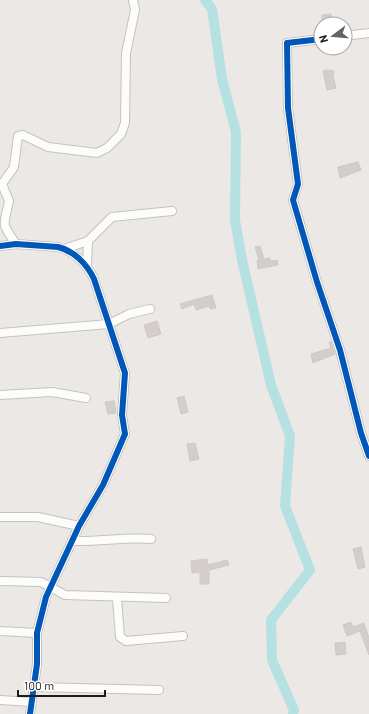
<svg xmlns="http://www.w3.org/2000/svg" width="369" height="714" viewBox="0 0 369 714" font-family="Barlow,sans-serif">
<rect width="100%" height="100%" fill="#ece8e5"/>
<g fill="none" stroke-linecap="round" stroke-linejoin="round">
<polyline stroke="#b5e1e2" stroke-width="10" points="205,0 212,9 222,79 236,132 235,220 242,260 271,385 290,436 285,506 310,570 271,620 272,660 294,710 293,714"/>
</g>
<g fill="#d3cecc" stroke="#cfc9c6">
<polygon points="331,14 331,24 322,24 322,15"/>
<polygon points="328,70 334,71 333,76 336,88 327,90 323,71"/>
<polygon points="358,162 361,170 340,178 338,167"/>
<polygon points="260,246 264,259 270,258 270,261 277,260 278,265 258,269 257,261 259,260 255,247"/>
<polygon points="212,295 216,308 210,309 209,306 196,310 194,304 182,309 180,304"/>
<polygon points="157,321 161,334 148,338 144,325"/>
<polygon points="329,342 331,342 335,354 313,363 311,354 331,348"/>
<polygon points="184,396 188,412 181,414 177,398"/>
<polygon points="114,401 116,413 108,414 105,402"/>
<polygon points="195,443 199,459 190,461 187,444"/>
<polygon points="361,547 365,567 358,569 353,549"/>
<polygon points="207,559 208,565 227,560 229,565 209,570 209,584 200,584 200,572 192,573 191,561"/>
<polygon points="351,622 353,627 364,623 369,638 369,655 360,631 347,636 343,625"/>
<polygon points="345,642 346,654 336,655 335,643"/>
</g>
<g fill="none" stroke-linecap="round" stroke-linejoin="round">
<defs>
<g id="minor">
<polyline points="345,36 369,33"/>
<polyline points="321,39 287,43 288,108 298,184 293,200 317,282 340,350 361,433 369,456"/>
<path d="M16 244C0 221 4 226 9 201L2 184 14 167 18 136 23 135 48 147 97 153 107 148 121 134 125 123 126 53 135 10 133 0"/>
<path d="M0 246 16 244 58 247C74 251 87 264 94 279L125 373 122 415 125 434 103 485 79 526 46 597 37 633V664L30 714"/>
<polyline points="64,249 88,241 112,217 172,211"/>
<polyline points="87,266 88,241"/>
<polyline points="0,333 109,324 129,314 150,309"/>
<polyline points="0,395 52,392 86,398"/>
<polyline points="0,517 38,517 79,526"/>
<path d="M72 541C99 542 125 537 151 539"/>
<polyline points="0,581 41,582 65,595 166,598"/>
<polyline points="117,598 120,637 126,641 183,636"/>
<polyline points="0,631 37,633"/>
<polyline points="34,687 159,690"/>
<polyline points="0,700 31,702"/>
</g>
</defs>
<use href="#minor" stroke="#c4c3c1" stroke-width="10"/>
<use href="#minor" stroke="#fcfcfb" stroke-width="8"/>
<defs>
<g id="cycleway">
<polyline points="321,39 287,43 288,108 298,184 293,200 317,282 340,350 361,433 369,456"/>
<path d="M0 246 16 244 58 247C74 251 87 264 94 279L125 373 122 415 125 434 103 485 79 526 46 597 37 633V664L30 714"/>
</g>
</defs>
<use href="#cycleway" stroke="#fff" stroke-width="8"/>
<use href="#cycleway" stroke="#0057b8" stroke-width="6"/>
</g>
<g transform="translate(333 36) rotate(254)"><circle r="19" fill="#ffffff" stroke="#a5a5a5"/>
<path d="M0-3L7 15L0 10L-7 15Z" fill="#656463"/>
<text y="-6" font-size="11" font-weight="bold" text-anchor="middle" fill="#1d1d1d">N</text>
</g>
<path d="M18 690v6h87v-6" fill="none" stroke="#1d1d1d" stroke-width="2"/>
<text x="24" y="690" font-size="12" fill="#1d1d1d" stroke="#ffffff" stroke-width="3" paint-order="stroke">100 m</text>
</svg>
